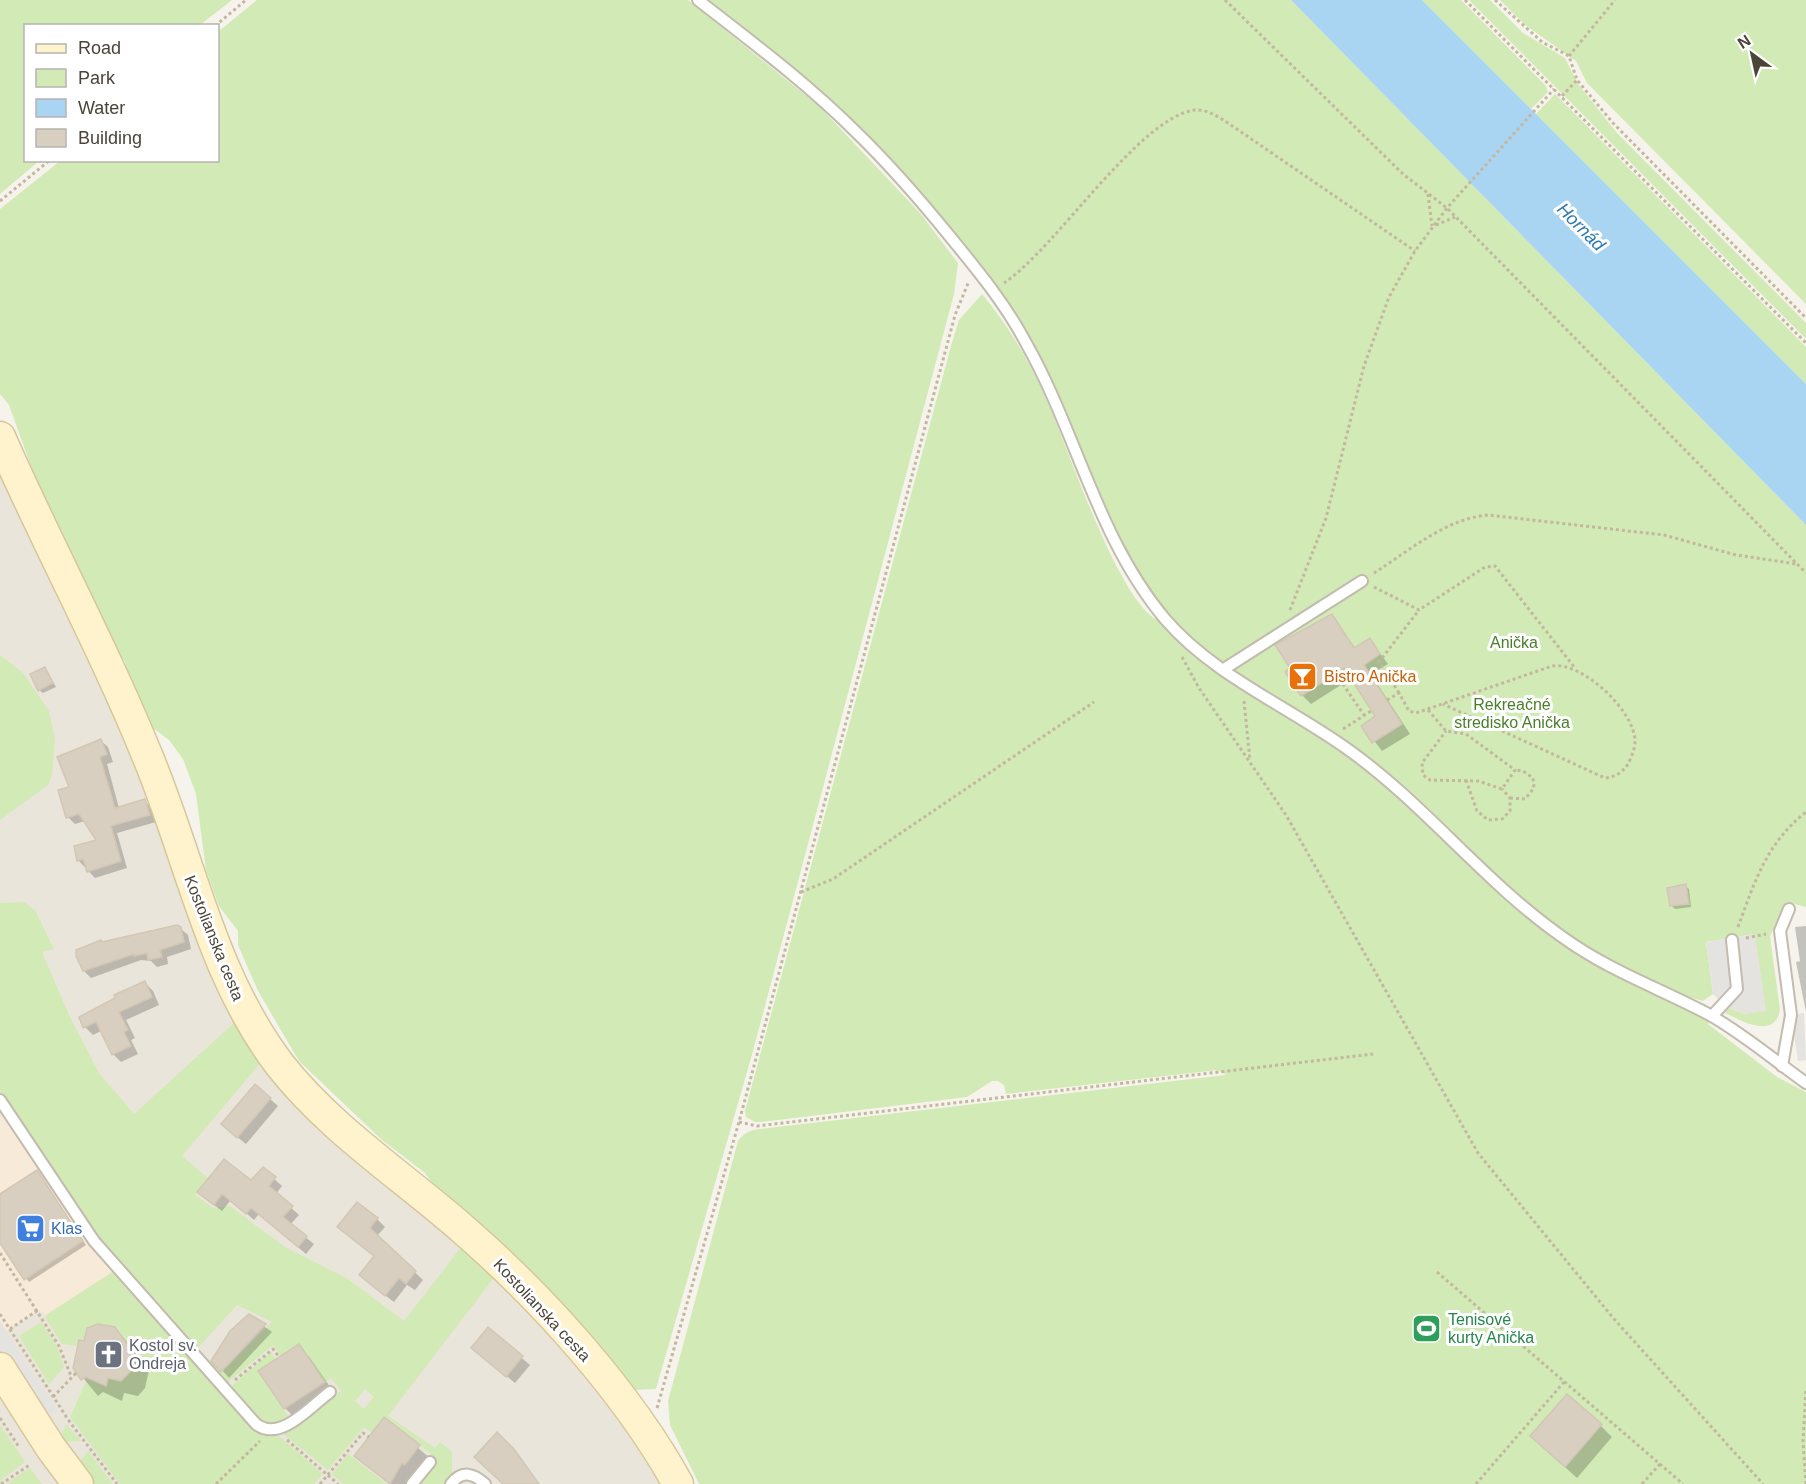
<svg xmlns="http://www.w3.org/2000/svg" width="1806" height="1484" viewBox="0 0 1806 1484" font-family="Arial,sans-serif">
<rect width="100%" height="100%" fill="#f6f3ec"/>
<polygon fill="#eae5da" points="0,435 282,1067 466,1232 678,1484 0,1484 0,1335 38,1310 0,1109"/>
<polygon fill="#f7ead8" points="0,1109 114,1271 46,1315 38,1310 0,1335"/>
<g fill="#d2eab5" fill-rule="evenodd">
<polygon points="0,0 232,0 200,25 26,26 26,160 39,161 0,194"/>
<polygon points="257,0 688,0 820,107 920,213 958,263 954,294 753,1051 656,1389 634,1390 438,1191 425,1173 382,1140 299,1061 258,991 238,945 238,931 219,906 206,870 196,794 183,759 169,740 153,728 137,706 125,662 115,647 82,583 74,559 44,502 9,405 0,394 0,209 60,161 218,160 218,32"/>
<path d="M698 0H1291L1806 525V907L1786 902 1770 936 1780 1010C1774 1040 1742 1021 1725 1013L1727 1007 1745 1014 1755 934 1706 942 1713 994 1703 1001 1682 995 1685 1003 1712 1016 1708 1024 1777 1077 1806 1092V1484H699L670 1425 668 1401 738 1141C744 1133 749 1130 760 1129L1226 1075 1218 1070 1006 1094 1004 1085 998 1081H992L967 1097 770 1121 755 1122 746 1117 745 1111 951 346 959 320 982 294C1008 325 1030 362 1046 399 1069 448 1114 591 1155 619L1152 602 1141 587 1012 318 855 130Z"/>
<polygon points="1422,0 1461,0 1546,86 1548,92 1531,109"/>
<polygon points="1469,0 1490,0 1523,33 1565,58 1578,84 1617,133 1806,323 1806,339"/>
<polygon points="1500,0 1806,0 1806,304 1587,83 1576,61 1524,24"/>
<polygon points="1555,94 1806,347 1806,384 1536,114"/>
<polygon points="0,655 23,673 49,711 55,739 52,775 48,785 0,820"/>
<path d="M24 902 35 910 54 949 42 952 69 1015 99 1073 134 1114 235 1022 262 1061 182 1156 208 1178 195 1195 213 1208 230 1206 285 1247 348 1279 404 1321 463 1245 493 1279 388 1416 435 1448 440 1442 452 1452V1475L445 1484H418L438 1460 384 1417 372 1433 364 1427 328 1470 282 1433 292 1429 341 1391 331 1378 325 1382 299 1344 281 1356 273 1345 226 1384 209 1365 211 1361 222 1372 272 1322 237 1305 196 1350 98 1238 0 1091V903ZM365 1389 374 1397 364 1409 355 1401Z"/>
<polygon points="114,1271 255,1430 279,1436 323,1474 314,1484 120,1484 70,1417 89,1375 107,1381 133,1358 138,1359 140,1355 130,1351 118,1328 116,1331 99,1324 87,1329 85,1339 78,1340 79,1346 62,1344 46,1319 46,1315"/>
<polygon points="41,1322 57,1346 64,1367 49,1384 19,1336"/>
<polygon points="271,1352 276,1359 258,1372 288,1416 287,1420 273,1425 261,1423 229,1388"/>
<polygon points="66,1424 81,1441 59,1442"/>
<polygon points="0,1425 25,1462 0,1481"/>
<polygon points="88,1451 113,1484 95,1484 84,1474 80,1462"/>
<polygon points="348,1454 387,1484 343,1484 332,1474"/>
<polygon points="30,1468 42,1484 6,1484 28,1469"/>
</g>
<g fill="#e5e3e0">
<polygon points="1755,934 1766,1011 1745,1014 1727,1007 1713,994 1706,942"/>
<polygon points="1804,1013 1806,1060 1798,1061 1791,1015"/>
<polygon points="0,1321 57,1410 43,1419 0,1353"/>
</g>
<polygon fill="#a9d4f2" points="1291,0 1422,0 1806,384 1806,525"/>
<g fill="#0003">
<polygon points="1332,616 1356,649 1370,640 1388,664 1371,674 1410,734 1382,751 1363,726 1377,717 1352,678 1311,704 1302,695"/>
<polygon points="45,668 56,687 43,693 39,690"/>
<polygon points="100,740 108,747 113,762 107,764 119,808 145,801 152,808 156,822 117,833 127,868 95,878 78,860 98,841 85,821 75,824 68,817 71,788"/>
<polygon points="1685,886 1689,889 1691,907 1675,909 1671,905"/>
<polygon points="1806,926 1806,1012 1796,962 1800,961 1795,927"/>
<polygon points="180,928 188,935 191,949 167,957 168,964 157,967 151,961 141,960 91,978 84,971 78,951"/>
<polygon points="145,983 153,991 159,1005 126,1020 135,1038 131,1040 138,1054 121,1062 113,1054 101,1031 93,1035 85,1027"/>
<polygon points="270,1099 278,1106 246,1144 231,1132"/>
<polygon points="263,1169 282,1186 276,1194 299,1215 290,1225 314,1244 306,1254 259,1214 254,1220 231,1200 222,1211 206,1199 251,1183"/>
<polygon points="40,1176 86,1245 29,1282 0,1240 0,1196"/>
<polygon points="377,1219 385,1227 377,1236 423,1280 415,1290 407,1285 394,1302 369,1283 375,1257 339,1227"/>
<polygon points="250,1316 272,1332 229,1378 213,1360 232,1332 244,1318 248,1320"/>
<polygon points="114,1329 131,1345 149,1370 145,1388 138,1396 124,1393 122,1401 103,1392 98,1396 75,1368 85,1343"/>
<polygon points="488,1329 530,1365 515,1383 481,1355"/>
<polygon points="298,1346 310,1358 335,1394 297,1420 285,1408"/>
<polygon points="384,1419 431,1459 409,1484 389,1484 356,1455"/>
<polygon points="1600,1425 1612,1437 1577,1478 1544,1448"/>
</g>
<g fill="#d8cfc1" stroke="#d3c7b4" stroke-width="1.5">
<polygon points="1332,614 1354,648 1370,638 1380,654 1364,665 1402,724 1372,743 1361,726 1375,716 1344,668 1301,696 1285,672 1290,668 1275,645"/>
<polygon points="45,667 53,683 38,691 30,674"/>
<polygon points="101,739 107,754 100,757 115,808 145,799 150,815 111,826 121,861 87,872 83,859 77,861 74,846 96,840 79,814 66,818 58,790 69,787 57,757"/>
<polygon points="1686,884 1689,904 1670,906 1667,888"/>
<polygon points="177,925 181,927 184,942 160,950 162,957 148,960 147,953 134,956 134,954 83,971 76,956 76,950 101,940 102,942"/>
<polygon points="145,981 152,997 119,1012 128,1030 124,1032 131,1046 112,1055 96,1022 83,1028 79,1017 115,998 114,995"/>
<polygon points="255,1084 271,1098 237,1138 221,1124"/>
<polygon points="224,1159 251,1180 263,1167 276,1177 269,1186 293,1206 283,1217 307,1236 298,1247 251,1208 246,1214 222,1194 214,1205 197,1192"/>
<polygon points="37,1170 83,1241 24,1280 0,1243 0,1194"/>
<polygon points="357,1202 378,1218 370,1228 416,1271 406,1284 399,1278 385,1296 359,1275 374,1256 337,1227"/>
<polygon points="249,1314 266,1324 221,1372 211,1361 230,1331"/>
<polygon points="98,1324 115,1327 134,1353 130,1372 121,1381 108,1378 106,1386 86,1377 81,1380 73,1368 79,1340 84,1341 87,1328"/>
<polygon points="488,1327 523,1356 506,1377 471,1348"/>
<polygon points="299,1344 325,1382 284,1409 258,1371"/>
<polygon points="1567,1394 1602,1424 1565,1467 1530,1436"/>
<polygon points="384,1417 420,1445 405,1465 402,1463 390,1484 354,1456"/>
<polygon points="497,1432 514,1449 539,1484 503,1484 474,1457"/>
</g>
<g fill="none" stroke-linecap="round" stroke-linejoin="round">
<defs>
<g id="lane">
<path d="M698 0C752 42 808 84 857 133 891 166 922 202 952 239 979 272 1006 305 1026 343 1077 433 1097 538 1165 619 1213 675 1287 706 1346 748 1424 803 1483 881 1561 936 1609 971 1657 987 1708 1014 1742 1033 1774 1060 1806 1083"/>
<polyline points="1224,669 1362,581"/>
<polyline points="1712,1016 1737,989 1732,940"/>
<polyline points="1782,1066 1791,1015 1780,931 1789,909"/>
<path d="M0 1100 94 1241 256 1424C280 1443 311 1406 330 1392"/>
<polyline points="412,1484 430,1462"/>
<path d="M451 1484C462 1470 473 1473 485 1484"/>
</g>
<g id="secondary">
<path d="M0 437C47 544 103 647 147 755 191 860 210 973 280 1065 331 1130 404 1177 465 1231 543 1299 628 1393 678 1484"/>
<polyline points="0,1368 51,1448 78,1484"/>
</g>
</defs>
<use href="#lane" stroke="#c2bbae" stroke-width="14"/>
<use href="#secondary" stroke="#d6c79b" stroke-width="33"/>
<g stroke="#c4b79f" stroke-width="3" stroke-dasharray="3 3" stroke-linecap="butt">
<polyline points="1225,0 1403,174 1447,208 1806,573"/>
<polyline points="1465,0 1806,343"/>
<polyline points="1495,0 1542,42 1569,56 1577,80 1613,123 1806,318"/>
<polyline points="215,26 246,0"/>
<polyline points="1569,56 1615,0"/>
<polyline points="1562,96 1577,80"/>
<polyline points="1428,194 1432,226"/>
<polyline points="0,201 50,160"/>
<polyline points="1436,225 1455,217"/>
<path d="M1004 283C1057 247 1138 119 1194 110 1207 109 1217 116 1228 123L1415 251"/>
<path d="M1374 573C1409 551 1445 519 1488 515L1664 535 1736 555 1797 564"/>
<polyline points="1374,587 1419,610 1485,567 1495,566 1575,668"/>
<polyline points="1290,610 1326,518 1364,366 1389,297 1415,251 1447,208 1554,89"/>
<polyline points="1182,657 1199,688 1286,815 1478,1153 1614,1319 1763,1484"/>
<polyline points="1336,674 1364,715"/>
<polyline points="1399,693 1379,662 1419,610"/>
<path d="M1387 700 1399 693 1409 711 1416 713 1552 666C1582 661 1636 712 1635 742 1635 749 1631 758 1628 764 1622 773 1615 777 1605 778L1443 704"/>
<polyline points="1244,701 1250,760"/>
<polyline points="1428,710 1446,731 1466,734 1515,770 1502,789 1478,781 1430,780 1423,775 1422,763 1446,731"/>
<polyline points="1343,729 1371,711"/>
<polyline points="1466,780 1477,811 1488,820 1502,819 1510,811 1510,798 1502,789"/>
<polyline points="1510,798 1525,799 1534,788 1533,778 1523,771 1515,770"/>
<polyline points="801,892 833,879 1094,702"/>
<path d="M1738 927C1755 881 1766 844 1806 812"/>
<polyline points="1746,938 1766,934"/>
<polyline points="739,1122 757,1126 1373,1054"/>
<polyline points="0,1253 59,1346 71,1376"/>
<polyline points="1437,1272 1683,1484"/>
<polyline points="0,1314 69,1421 117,1484"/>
<polyline points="10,1329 38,1310"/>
<polyline points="235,1380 273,1349 279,1357"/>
<polyline points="53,1397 76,1373"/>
<polyline points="657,1408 739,1122 955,315 969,281"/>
<polyline points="0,1418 19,1447"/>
<polyline points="287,1440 338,1484"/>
<polyline points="1,1484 31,1464"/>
<polyline points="216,1484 260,1441"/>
<polyline points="320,1484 363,1433 369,1437"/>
<polyline points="1476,1484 1564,1382"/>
<polyline points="1642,1484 1660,1464"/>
<polyline points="1806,1484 1803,1442 1806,1388"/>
</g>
<use href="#lane" stroke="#fff" stroke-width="10"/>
<use href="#secondary" stroke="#fff3cd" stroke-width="30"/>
</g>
<defs>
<symbol id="bar-square" viewBox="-11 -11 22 22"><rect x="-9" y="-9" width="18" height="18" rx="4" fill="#e8710a" stroke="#fff"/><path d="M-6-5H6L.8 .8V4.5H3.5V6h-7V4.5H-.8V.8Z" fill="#fff"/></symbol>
<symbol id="supermarket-square" viewBox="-11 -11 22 22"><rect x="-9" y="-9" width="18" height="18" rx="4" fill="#3f7fe0" stroke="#fff"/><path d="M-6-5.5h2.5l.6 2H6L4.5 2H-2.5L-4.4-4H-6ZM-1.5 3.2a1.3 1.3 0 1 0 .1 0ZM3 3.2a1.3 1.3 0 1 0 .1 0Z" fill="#fff"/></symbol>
<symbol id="stadium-square" viewBox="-11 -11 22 22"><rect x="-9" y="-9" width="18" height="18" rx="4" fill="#2e9e5b" stroke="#fff"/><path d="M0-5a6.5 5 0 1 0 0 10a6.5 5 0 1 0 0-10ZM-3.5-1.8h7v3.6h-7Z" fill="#fff"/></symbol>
<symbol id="church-square" viewBox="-11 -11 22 22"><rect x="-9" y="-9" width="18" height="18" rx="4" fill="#6b7280" stroke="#fff"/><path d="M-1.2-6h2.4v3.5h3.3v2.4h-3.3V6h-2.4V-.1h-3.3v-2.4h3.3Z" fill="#fff"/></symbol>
</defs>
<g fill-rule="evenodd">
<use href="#bar-square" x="1286" y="660" width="33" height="33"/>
<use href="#supermarket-square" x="14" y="1212" width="33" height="33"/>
<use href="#stadium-square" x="1410" y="1312" width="33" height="33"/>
<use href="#church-square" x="92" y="1338" width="33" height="33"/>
</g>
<g text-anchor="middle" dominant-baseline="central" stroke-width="6" stroke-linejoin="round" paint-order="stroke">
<g font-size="16" fill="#4a7f2a" stroke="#fff">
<text x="1514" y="642">Anička</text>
<text x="1512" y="704">Rekreačné<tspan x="1512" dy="18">stredisko Anička</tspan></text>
</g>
<g font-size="16" fill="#c56008" stroke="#fff" text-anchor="start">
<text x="1324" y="676">Bistro Anička</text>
</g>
<g font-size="16" fill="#4b4439" stroke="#fff">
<text transform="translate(214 938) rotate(68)">Kostolianska cesta</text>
<text transform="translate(542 1310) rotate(47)">Kostolianska cesta</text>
</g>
<g font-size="16" fill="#366cbe" stroke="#fff" text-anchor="start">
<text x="51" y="1228">Klas</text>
</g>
<g font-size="16" fill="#27864d" stroke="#fff" text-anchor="start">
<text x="1448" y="1319">Tenisové<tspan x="1448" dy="18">kurty Anička</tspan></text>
</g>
<g font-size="16" fill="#5b616d" stroke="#fff" text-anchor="start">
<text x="129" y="1345">Kostol sv.<tspan x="129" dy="18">Ondreja</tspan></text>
</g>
<g font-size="18" font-style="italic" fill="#2e7ab2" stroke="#fff">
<text transform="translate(1581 227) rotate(45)">Hornád</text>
</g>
</g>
<rect x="24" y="24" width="195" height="138" fill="#ffffff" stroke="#b7b4b0" stroke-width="1.5"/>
<rect x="36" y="44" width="30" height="9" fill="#fff3cd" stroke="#b7b4b0" stroke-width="1.5"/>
<text x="78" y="54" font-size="18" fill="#4b4439">Road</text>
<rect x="36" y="69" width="30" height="18" fill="#d2eab5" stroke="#b7b4b0" stroke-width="1.5"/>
<text x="78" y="84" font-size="18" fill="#4b4439">Park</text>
<rect x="36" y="99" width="30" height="18" fill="#a9d4f2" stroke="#b7b4b0" stroke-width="1.5"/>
<text x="78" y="114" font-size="18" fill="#4b4439">Water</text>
<rect x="36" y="129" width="30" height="18" fill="#d8cfc1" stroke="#b7b4b0" stroke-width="1.5"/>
<text x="78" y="144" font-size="18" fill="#4b4439">Building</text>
<g transform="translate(1752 54) rotate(327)" stroke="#ffffff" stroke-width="4.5" paint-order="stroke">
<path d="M0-4.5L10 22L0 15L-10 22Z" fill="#4b4439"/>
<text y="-9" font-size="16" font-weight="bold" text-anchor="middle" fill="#4b4439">N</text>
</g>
</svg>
